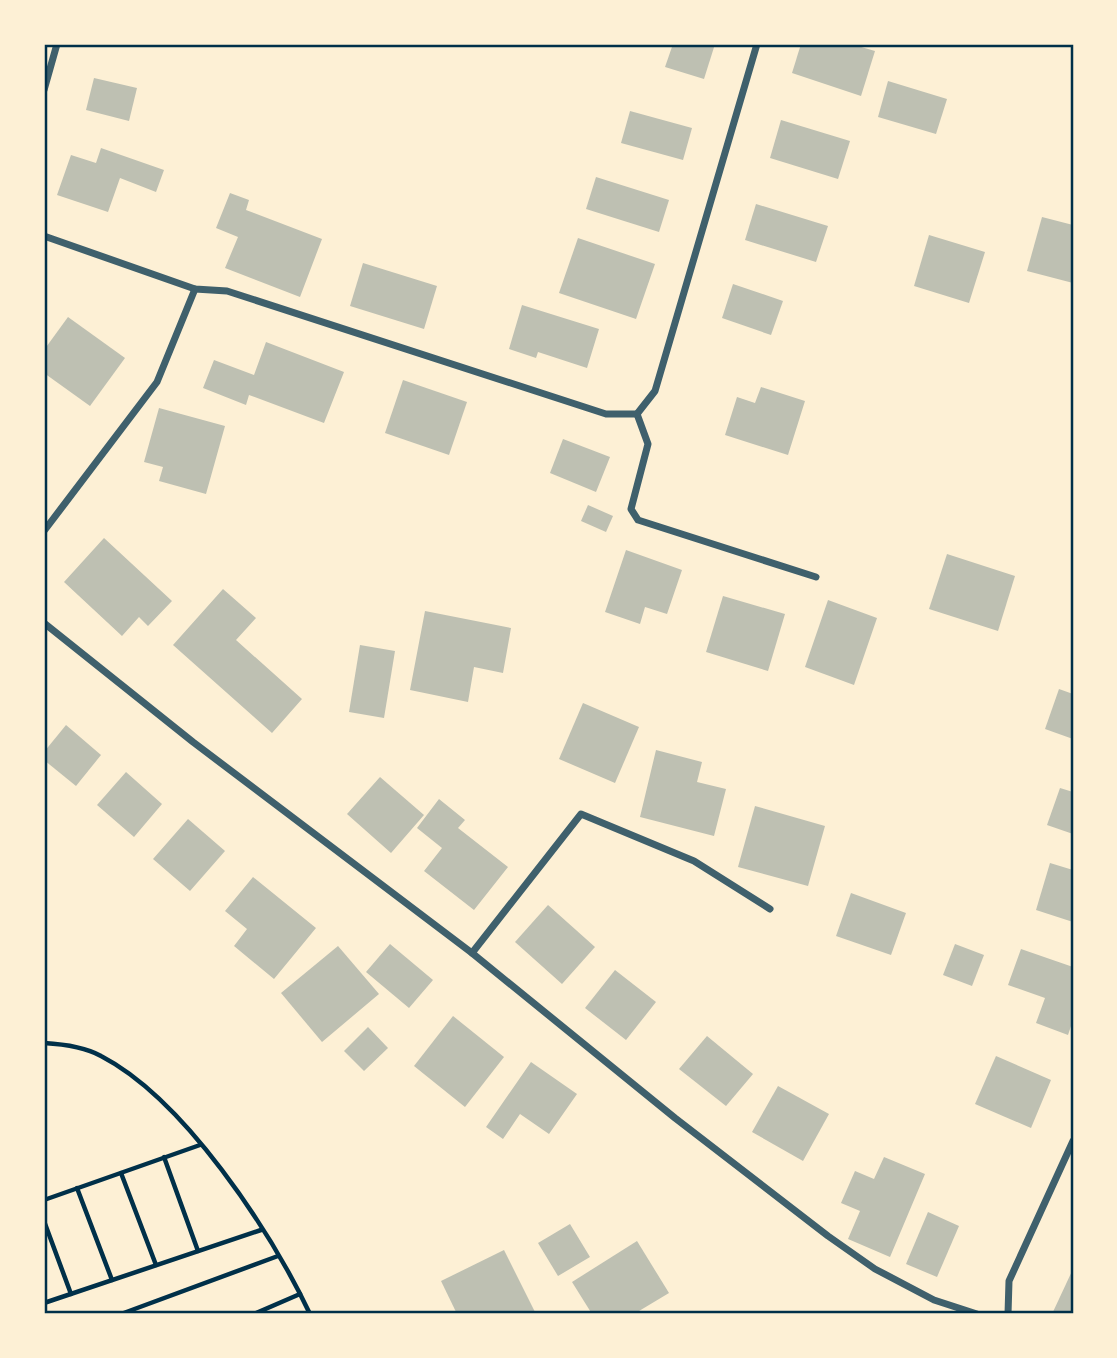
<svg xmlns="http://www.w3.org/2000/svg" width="1117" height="1358" viewBox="0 0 1117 1358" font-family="Lato,sans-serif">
<rect width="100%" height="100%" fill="#fdf0d5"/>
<g fill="#bec0b2">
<polygon points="673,44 715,44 704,79 665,67"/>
<polygon points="801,44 851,44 875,51 861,96 792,73"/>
<polygon points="94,78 137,88 129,121 86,110"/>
<polygon points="888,81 947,99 936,134 878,117"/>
<polygon points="630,111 692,128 683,160 621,143"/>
<polygon points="781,120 850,141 838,179 770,158"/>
<polygon points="101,148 164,170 156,192 120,178 108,212 57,195 71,155 96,163"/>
<polygon points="596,177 669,200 659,232 586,209"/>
<polygon points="230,193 249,200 246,210 322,239 300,297 225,268 238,237 216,228"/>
<polygon points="756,204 828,226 816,262 745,240"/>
<polygon points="1042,217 1073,225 1073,283 1027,271"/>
<polygon points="929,235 985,252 969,303 914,286"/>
<polygon points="578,238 655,264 636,319 559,293"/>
<polygon points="363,263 437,286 424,329 350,306"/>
<polygon points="733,284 783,301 771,335 722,318"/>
<polygon points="522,305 599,329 587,368 538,352 536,358 509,349"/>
<polygon points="68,317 125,358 90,406 44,373 44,350"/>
<polygon points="266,342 344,372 324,423 249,395 246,405 203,388 214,360 254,375"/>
<polygon points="403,380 467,402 449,455 385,433"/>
<polygon points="761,387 805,401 788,455 725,435 737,397 755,403"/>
<polygon points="159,408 225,426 206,494 159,481 163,467 144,462"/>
<polygon points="563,439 610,457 596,492 550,473"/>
<polygon points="588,505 613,516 606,532 581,521"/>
<polygon points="104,538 172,601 148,626 139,617 122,636 64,582"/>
<polygon points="626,550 682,570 667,614 645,607 640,624 605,612"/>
<polygon points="947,554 1015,576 998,631 929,609"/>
<polygon points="223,589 256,618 236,640 302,699 272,733 173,645"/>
<polygon points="723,596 785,614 768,671 706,652"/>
<polygon points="828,600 877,618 854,685 805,667"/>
<polygon points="425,611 511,628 503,673 474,667 468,702 410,690"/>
<polygon points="360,645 395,651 384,718 349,712"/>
<polygon points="1059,689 1073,694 1073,739 1045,729"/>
<polygon points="583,703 639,727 615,783 559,759"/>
<polygon points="66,725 101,755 76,786 44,760 44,752"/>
<polygon points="656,750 702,762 697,782 726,789 714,836 640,817"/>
<polygon points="126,772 162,804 134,837 97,805"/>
<polygon points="380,777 424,815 391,853 347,814"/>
<polygon points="1060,788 1073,792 1073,834 1047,825"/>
<polygon points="439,799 465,820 458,828 508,867 474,910 424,871 442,848 417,828"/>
<polygon points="755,806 825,826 808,886 738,867"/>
<polygon points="188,819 225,851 190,891 153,859"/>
<polygon points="1050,863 1073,870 1073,922 1036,910"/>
<polygon points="253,877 316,928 274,979 234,946 247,929 225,911"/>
<polygon points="851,893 906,913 891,955 836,936"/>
<polygon points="548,905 595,947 562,984 515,942"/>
<polygon points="390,944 433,980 409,1008 366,972"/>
<polygon points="955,944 984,955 972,986 943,975"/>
<polygon points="338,946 379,994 322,1042 281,993"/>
<polygon points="1021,949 1073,967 1073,1020 1068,1035 1036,1023 1045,998 1008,985"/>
<polygon points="615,970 656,1002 626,1040 585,1008"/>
<polygon points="453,1016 504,1057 465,1107 414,1066"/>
<polygon points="368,1027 388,1048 364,1071 344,1051"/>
<polygon points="707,1036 753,1074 726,1106 679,1069"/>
<polygon points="996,1056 1051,1080 1031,1128 975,1104"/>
<polygon points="531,1062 577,1094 549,1134 520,1114 503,1139 486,1127"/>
<polygon points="778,1086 829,1114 803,1161 752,1132"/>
<polygon points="884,1157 925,1174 890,1257 848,1239 860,1211 841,1203 855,1171 874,1179"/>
<polygon points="928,1212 959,1226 937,1277 906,1264"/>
<polygon points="570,1224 590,1257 558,1276 538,1243"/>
<polygon points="637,1241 669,1293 634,1314 592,1314 572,1282"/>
<polygon points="504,1250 536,1314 457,1314 441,1281"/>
<polygon points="1073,1269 1073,1314 1052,1314"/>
</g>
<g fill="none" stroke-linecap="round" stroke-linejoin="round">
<g stroke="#003049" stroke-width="4.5">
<path d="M44 1043C62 1044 85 1047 101 1056 184 1099 270 1230 310 1314"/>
<polyline points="164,1157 198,1251"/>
<polyline points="121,1173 156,1265"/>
<polyline points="77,1188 112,1280"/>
<polyline points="44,1200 200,1145"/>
<polyline points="44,1221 71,1294"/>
<polyline points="44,1303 261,1230"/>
<polyline points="121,1314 278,1256"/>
<polyline points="254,1314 300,1294"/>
</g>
<g stroke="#3f606c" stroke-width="7">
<polyline points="757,44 655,391 637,414 648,444 631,509 638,520 816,577"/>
<polyline points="44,90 57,44"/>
<polyline points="44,236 195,289 227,291 606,414 637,414"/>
<polyline points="44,531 157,382 195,289"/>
<polyline points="44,623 193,742 472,953 675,1118 828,1236 875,1269 934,1300 977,1314"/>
<polyline points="472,953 581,814 694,861 770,909"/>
<polyline points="1008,1314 1009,1281 1073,1141"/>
</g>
</g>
<rect width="1117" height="1358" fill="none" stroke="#fdf0d5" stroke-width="91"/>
<rect x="46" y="46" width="1026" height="1266" fill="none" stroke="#003049" stroke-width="2.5"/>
</svg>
